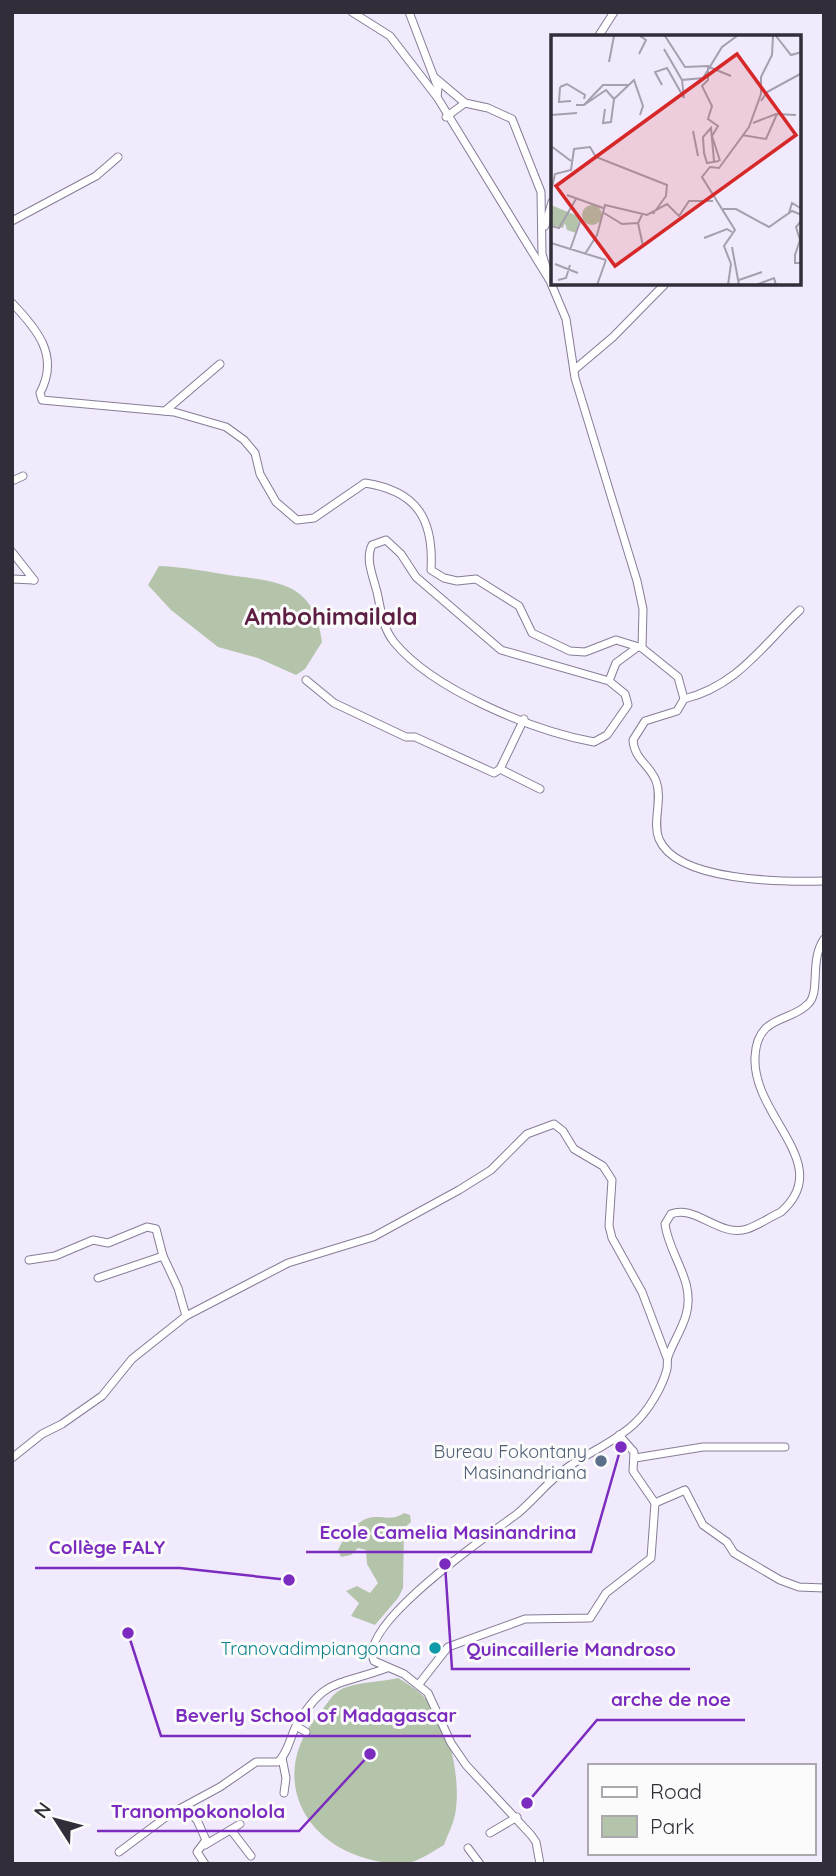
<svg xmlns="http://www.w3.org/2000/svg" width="836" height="1876" viewBox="0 0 836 1876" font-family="Quicksand,sans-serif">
<rect width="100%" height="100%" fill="#f1eafc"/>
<g fill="#b3c4aa">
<path d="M159 566C185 567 209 572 235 576 284 582 315 586 322 642L305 669 296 675 258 658 218 647 171 610 148 585Z"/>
<path d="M404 1513 410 1515 411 1522 404 1528 403 1588 398 1598 375 1625 351 1616 359 1603 346 1591 357 1586 370 1593 378 1583 367 1564 366 1550 358 1548 351 1555 341 1557 338 1550C344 1537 359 1516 376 1517 387 1517 394 1520 404 1513Z"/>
<path d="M398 1678C412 1686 425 1695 434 1709 452 1735 461 1784 455 1815 453 1825 447 1836 444 1845 435 1850 425 1857 415 1861 400 1866 383 1863 368 1859 298 1840 270 1771 319 1714 325 1707 332 1694 340 1690 355 1682 381 1682 398 1678Z"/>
</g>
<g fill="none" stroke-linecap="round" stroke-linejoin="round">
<defs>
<g id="minor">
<polyline points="352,12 390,36 437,97 550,281 566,319 575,378 637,581 643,609 642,648"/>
<polyline points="409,12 438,88 437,97"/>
<polyline points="598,37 614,12"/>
<polyline points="434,77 465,103 488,108 512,119 541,192 542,254 548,273"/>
<polyline points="446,117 465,103"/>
<polyline points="12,221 96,176 118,157"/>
<polyline points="545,226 552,202"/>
<path d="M12 303C37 329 60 356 40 393L42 400 174 412 226 427 244 440 255 453 260 474 276 502 297 520 314 518 365 483C417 491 434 519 431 570L444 578 457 581 476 579 519 606 532 633 570 651 585 652 616 640 642 648 678 677 684 699 677 711 645 721 633 740C634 759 650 765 656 781 663 799 652 822 659 839 677 882 784 882 824 881"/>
<polyline points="574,370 613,337 665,284"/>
<polyline points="165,411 220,364"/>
<polyline points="12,481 23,476"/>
<polyline points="12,552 34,580"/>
<polyline points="12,579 34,580"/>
<polyline points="306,680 334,703 406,737 415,737 494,773 500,769"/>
<path d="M609 681 501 650 416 577 401 554 386 540 372 545C365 559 373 576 377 592 381 609 382 627 394 642 433 690 534 731 594 742L607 735 628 705 625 694 609 681 616 663 635 649"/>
<path d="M684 699C737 686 762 646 800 610"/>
<polyline points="524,719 500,769 540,789"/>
<polyline points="29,1260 55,1256 93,1240 108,1243 147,1227 156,1229 163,1256"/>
<polyline points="98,1278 163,1256 178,1288 186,1316"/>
<polyline points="619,1435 634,1452 633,1471 655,1503 685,1490 703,1525 727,1542 734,1553 780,1580 799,1587 824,1588"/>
<polyline points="12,1458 42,1434 62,1424 102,1396 132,1359 186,1316 288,1263 373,1237 459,1190 491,1170 527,1134 554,1124 563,1131 574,1149 603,1166 612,1180 609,1226 612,1238 642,1292 667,1358"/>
<polyline points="635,1458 703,1447 785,1447"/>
<polyline points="419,1684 448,1647 525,1619 590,1618 606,1593 651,1558 655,1503"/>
<polyline points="296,1726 306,1732"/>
<polyline points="282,1758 286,1778 284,1793"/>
<polyline points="185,1808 197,1820 206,1840 197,1852 205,1864"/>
<polyline points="231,1830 251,1856"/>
<polyline points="490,1833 517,1817"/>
<polyline points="205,1845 240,1824"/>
<polyline points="468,1848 480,1864"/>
<path d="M119 1852 170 1814 220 1787 256 1762H278C287 1754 290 1739 295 1728 324 1677 338 1686 387 1668"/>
<path d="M540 1864 536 1842 531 1835 466 1765 451 1743 428 1693 404 1674 374 1661C356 1625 490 1534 517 1514 535 1499 548 1481 568 1467 589 1452 615 1442 634 1424 648 1411 662 1388 667 1369 668 1364 666 1360 669 1354 674 1341 682 1329 686 1315 696 1281 669 1256 665 1224L671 1214C695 1204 720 1238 747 1229 759 1225 770 1217 781 1212 836 1164 752 1117 755 1057 757 1014 790 1023 808 1004 821 992 809 961 824 939"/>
</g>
</defs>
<use href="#minor" stroke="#867c97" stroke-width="9"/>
<use href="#minor" stroke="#fff" stroke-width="7"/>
</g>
<circle fill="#5c6f8a" stroke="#fbfbfb" stroke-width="2.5" cx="601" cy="1461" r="7"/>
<circle fill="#0f9aa8" stroke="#fbfbfb" stroke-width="2.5" cx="435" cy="1648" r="7"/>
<g text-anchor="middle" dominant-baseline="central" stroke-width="6" stroke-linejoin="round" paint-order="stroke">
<g font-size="18" fill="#4e5e75" stroke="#fbfbfb" text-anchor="end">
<text x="587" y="1451">Bureau Fokontany<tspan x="587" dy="21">Masinandriana</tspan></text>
</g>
<g font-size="18" fill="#0d838f" stroke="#fbfbfb" text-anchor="end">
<text x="421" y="1648">Tranovadimpiangonana</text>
</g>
<g font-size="24" font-weight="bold" fill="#5c1f43" stroke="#fbfbfb">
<text x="331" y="616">Ambohimailala</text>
</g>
</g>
<g transform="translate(551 35)">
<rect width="250" height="250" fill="#f1eafc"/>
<path d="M0 170 29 182 25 198 16 195 14 188 12 193 0 190ZM31 180a10 10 0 1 1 20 0a10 10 0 1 1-20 0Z" fill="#b3c4aa"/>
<path fill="none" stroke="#a59fae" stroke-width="2" d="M114 1 134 32 157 31V45L151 51 161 71 157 84 167 91 161 101 169 126M225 1 240 20 251 17M113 14 131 45M88 19 95 5 89 1M58 27 63 1M158 32 180 41M111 50 104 37 116 33 133 63M9 52 16 49 34 60 33 64M9 52 8 67 20 66M133 63 131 45 152 43 171 12 186 1M210 66 216 57 251 38M25 70H33L52 50H77M33 70 55 55 63 64 83 45 92 71 89 80M54 74 52 88 60 87 63 64M0 80 26 78M202 88 225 79 245 80M142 96 147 121M191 100 215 104 226 79M0 111 20 126M163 126 160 93 152 102 153 118 156 128 168 126M0 157 4 139 20 135 23 114 39 112 45 122 116 150 115 161 102 179M16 160 52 173M172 174H185L218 192 241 176 251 180M53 178 71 189 87 188M238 178 241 168 251 174M91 180 87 188 92 211M251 185 245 192 249 205 244 220V228H251M0 191 8 193 25 164M153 203 176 194 181 197M0 208 55 225M181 212 188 250M19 215 30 184M34 219 46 200 54 170 96 180 116 169 128 181 138 166H162M4 229 27 238M7 245 15 243 19 230M188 245 211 237M46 250 55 225M177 250 180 229 173 211 184 195 151 142 159 132 168 133 198 92 210 59V42L221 20 222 1M205 250 223 243 225 250"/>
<path fill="#d62828" fill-opacity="0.15" stroke="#d62828" stroke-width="3.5" d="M186 19 245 100 64 231 5 151Z"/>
<rect width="250" height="250" fill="none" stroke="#322e39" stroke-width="3.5"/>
</g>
<path fill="none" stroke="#7b2cbf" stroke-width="2.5" d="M621 1447L591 1552H306M289 1580L180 1568H35M445 1564L452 1669H690M527 1803L597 1720H745M128 1633L161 1736H471M370 1754L299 1831H97"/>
<g fill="#7b2cbf" stroke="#fbfbfb" stroke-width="2.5">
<circle cx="621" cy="1447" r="7"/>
<circle cx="289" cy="1580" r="7"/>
<circle cx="445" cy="1564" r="7"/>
<circle cx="527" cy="1803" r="7"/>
<circle cx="128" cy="1633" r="7"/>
<circle cx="370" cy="1754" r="7"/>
</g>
<g font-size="19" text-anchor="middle" font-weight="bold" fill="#7b2cbf" stroke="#fbfbfb" stroke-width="6" stroke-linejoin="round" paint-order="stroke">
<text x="448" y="1539">Ecole Camelia Masinandrina</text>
<text x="107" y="1554">Collège FALY</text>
<text x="571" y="1656">Quincaillerie Mandroso</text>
<text x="671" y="1706">arche de noe</text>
<text x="316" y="1722">Beverly School of Madagascar</text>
<text x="198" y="1818">Tranompokonolola</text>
</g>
<rect width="836" height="1876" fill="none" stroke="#322e39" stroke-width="28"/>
<rect x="588" y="1764" width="228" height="91" fill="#fbfbfb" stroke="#aba9ad" stroke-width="2"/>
<rect x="602" y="1787" width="35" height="10" fill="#ffffff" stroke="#aba9ad" stroke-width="2"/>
<text x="650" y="1799" font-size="21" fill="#322e39">Road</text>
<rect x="602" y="1816" width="35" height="21" fill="#b3c4aa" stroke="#aba9ad" stroke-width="2"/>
<text x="650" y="1834" font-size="21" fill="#322e39">Park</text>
<g transform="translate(56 1820) rotate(306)" stroke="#fbfbfb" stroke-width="5" paint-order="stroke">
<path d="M0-5L12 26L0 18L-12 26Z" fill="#322e39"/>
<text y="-10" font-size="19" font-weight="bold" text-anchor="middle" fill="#322e39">N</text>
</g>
</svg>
